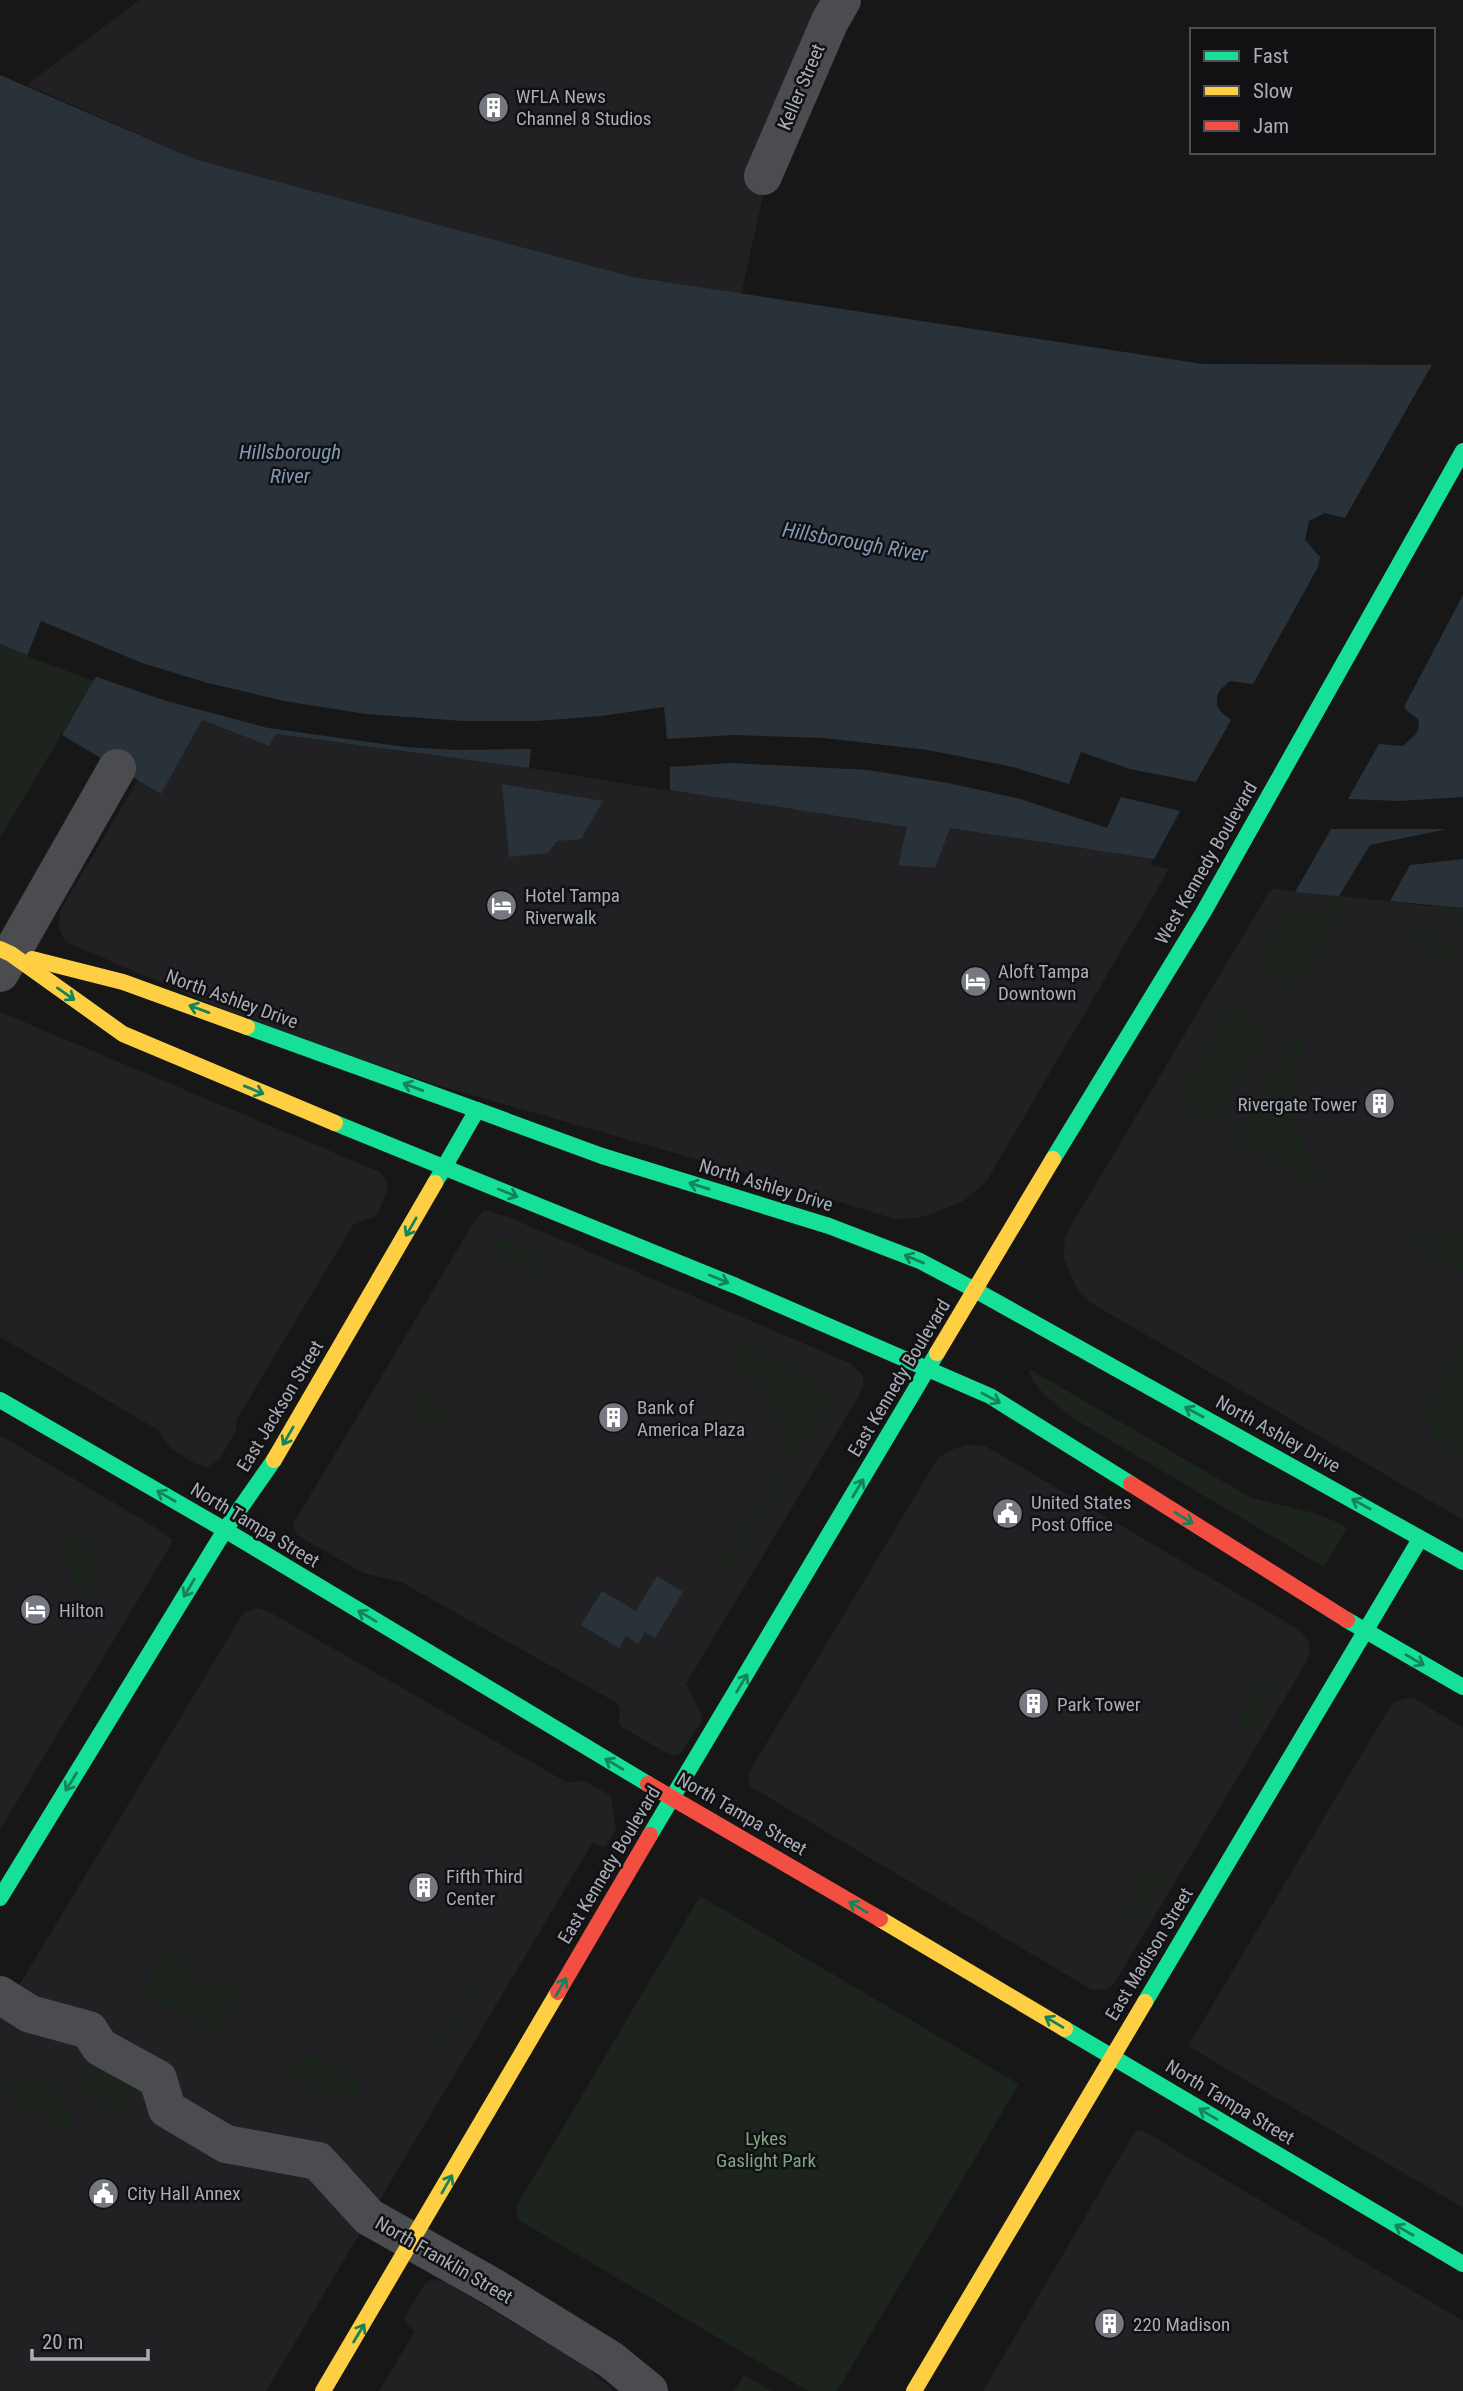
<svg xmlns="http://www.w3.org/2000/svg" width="1463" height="2391" viewBox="0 0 1463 2391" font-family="'Roboto Condensed',sans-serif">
<rect width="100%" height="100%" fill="#171717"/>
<g fill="#212123">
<polygon points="139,0 844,0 774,147 741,294 633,277 197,160 27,85"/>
<polygon points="201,720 268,746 275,734 529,768 908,827 899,865 950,828 1153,859 1150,865 1169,869 986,1182 963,1201 937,1212 918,1218 895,1219 762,1178 437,1085 262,1026 66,942 59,929 60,911 138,780 161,794"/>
<polygon points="1272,887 1295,892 1463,909 1463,1520 1088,1301 1078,1291 1067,1267 1064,1256 1065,1236"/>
<polygon points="0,1012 380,1172 387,1182 387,1192 376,1216 353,1225 236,1421 236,1431 226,1448 219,1460 207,1467 194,1463 171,1449 158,1430 0,1337"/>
<polygon points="484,1210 508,1217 852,1364 862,1375 864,1385 859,1396 686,1684 701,1713 702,1720 680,1754 673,1756 665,1752 623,1728 619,1722 620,1710 617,1703 401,1582 363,1573 297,1535 293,1524 475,1220"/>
<polygon points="0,1435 153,1526 172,1539 171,1545 0,1830"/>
<polygon points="968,1445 985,1446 1298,1629 1308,1641 1310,1651 1307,1661 1115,1982 1107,1989 1092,1990 751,1787 749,1781 749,1772 938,1458 953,1449"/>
<polygon points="256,1608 266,1610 568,1783 583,1780 611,1796 616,1831 604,1848 593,1842 266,2391 0,2391 0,2017 244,1612"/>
<polygon points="1412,1697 1463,1728 1463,2208 1188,2046 1390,1707 1396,1701"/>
<polygon points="1142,2130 1463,2321 1463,2391 983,2391 1130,2140 1136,2132"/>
<polygon points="432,2280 444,2281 586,2367 614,2391 379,2391 415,2331 407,2325 404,2318 424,2285"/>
</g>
<g fill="#1d241e">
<polygon points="0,644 93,681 0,838"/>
<polygon points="1328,895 1350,897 1297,988 1254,963 1288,905 1314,919"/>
<polygon points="1432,905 1463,909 1463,924"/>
<polygon points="1412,925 1463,957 1463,963 1433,960 1438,952 1407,932"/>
<polygon points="1231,1005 1272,1028 1214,1127 1174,1103"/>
<path d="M1292 1037 1306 1045C1287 1108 1296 1153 1340 1201L1233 1138Z"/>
<polygon points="1385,1229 1427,1237 1463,1233 1463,1273"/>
<polygon points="497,1236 547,1259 537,1277 488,1249"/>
<polygon points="740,1339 835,1395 798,1456 775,1442 785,1425 765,1412 775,1396 724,1365"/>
<polygon points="1463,1340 1463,1459 1429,1439 1435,1427 1418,1417"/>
<path d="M1031 1370 1248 1496C1280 1507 1319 1510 1347 1528L1324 1567 1078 1421C1061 1408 1035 1392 1029 1371Z"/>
<polygon points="417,1388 456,1412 444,1432 404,1409"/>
<polygon points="779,1470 787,1475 726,1573 713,1564 724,1547 729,1550"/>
<path d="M66 1529C100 1537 110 1576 84 1599L80 1597 68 1578 75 1565 62 1557 67 1548 63 1535Z"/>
<polygon points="1262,1678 1278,1688 1251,1733 1235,1723"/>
<polygon points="1150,1862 1168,1872 1140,1920 1122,1910"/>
<polygon points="700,1896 1019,2084 837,2391 808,2391 519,2220 516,2207"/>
<polygon points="164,1951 190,1965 195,1978 212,1988 228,1984 240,1991 216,2035 141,1993"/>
<path d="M476 1980 479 1986C469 2002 444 2056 428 2061L427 2052 434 2049Z"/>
<polygon points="324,2052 326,2064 362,2084 353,2098 332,2100 274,2065"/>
<polygon points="89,2063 136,2089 122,2116 74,2089"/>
<polygon points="21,2076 51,2084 75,2113 65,2132 4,2096 0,2101 0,2093"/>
<polygon points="744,2375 771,2391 734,2391"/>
</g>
<g fill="#2a3239">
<polygon points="0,75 197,160 633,277 1203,364 1463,365 1463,908 1295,892 1153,859 950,828 935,868 898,865 907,827 529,768 276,734 269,746 202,720 161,794 62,735 93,681 0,644"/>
<polygon points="502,784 603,801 581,839 557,841 548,853 509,857"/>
<polygon points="657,1576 683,1592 655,1638 645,1632 638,1644 626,1636 619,1648 581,1625 602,1591 636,1611"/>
</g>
<polygon fill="#171717" points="1434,361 1463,361 1463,595 1405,705 1406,710 1418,719 1419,726 1416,734 1403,746 1379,744 1348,799 1399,801 1463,797 1463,859 1410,865 1390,901 1339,896 1370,845 1447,829 1331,829 1295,892 1273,888 1271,891 1152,863 1180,811 1121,797 1107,828 1020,799 948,783 868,770 731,763 670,767 670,791 529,768 531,749 456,750 405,747 268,728 163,700 97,677 93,681 27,656 41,621 142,663 208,683 284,701 366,714 463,721 536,721 601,716 664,707 667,739 734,735 824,738 928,750 1013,767 1069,784 1081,752 1130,769 1196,782 1231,720 1222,713 1217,706 1217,696 1220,690 1230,681 1253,684 1318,567 1320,557 1305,540 1309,521 1325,513 1345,518"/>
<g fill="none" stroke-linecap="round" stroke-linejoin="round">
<g stroke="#4b4c50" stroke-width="38">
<polyline points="763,176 830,21 842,0"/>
<polyline points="0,973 117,768"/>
<polyline points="0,1995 30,2014 89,2030 100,2047 158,2079 167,2109 226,2144 318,2161 369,2217 493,2287 611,2360 649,2391"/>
</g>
<g stroke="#16e098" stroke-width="16">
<polyline points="247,1027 477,1110"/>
<polyline points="335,1123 736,1286 990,1396 1131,1484"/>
<polyline points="1053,1159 1203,913 1463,451"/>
<polyline points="435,1183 477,1110 602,1156 829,1226 920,1261 975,1290"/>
<polyline points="975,1290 1463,1562"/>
<polyline points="0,1400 225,1530 648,1784"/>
<polyline points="1347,1620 1463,1687"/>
<polyline points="650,1835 937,1353"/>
<polyline points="0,1898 225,1530 274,1460"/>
<polyline points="1145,2002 1420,1539"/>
<polyline points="1065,2029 1463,2264"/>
</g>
<g stroke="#ffcf43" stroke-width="16">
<polyline points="0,949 11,954 123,1034 335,1123"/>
<polyline points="32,959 123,982 247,1027"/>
<polyline points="937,1353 1053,1159"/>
<polyline points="274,1460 435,1183"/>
<polyline points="880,1919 1065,2029"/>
<polyline points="323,2391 558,1992"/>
<polyline points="914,2391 1145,2002"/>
</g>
<g stroke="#f24e42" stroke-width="16">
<polyline points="1131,1484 1347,1620"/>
<polyline points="648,1784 880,1919"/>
<polyline points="558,1992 650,1835"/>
</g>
</g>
<defs><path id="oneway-shaft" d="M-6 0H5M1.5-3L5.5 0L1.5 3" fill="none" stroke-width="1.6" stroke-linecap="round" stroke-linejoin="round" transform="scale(1.75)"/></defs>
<g stroke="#14835c">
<use href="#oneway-shaft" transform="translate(66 994) rotate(35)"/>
<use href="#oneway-shaft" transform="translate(199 1009) rotate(-160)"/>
<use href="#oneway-shaft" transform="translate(413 1087) rotate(-160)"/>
<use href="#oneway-shaft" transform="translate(254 1090) rotate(23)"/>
<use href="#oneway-shaft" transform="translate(699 1186) rotate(-163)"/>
<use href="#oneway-shaft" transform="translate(508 1193) rotate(22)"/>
<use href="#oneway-shaft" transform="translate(411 1227) rotate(120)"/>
<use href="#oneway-shaft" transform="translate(914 1259) rotate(-157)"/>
<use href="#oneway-shaft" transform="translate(719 1279) rotate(22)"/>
<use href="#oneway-shaft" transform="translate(991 1398) rotate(28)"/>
<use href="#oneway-shaft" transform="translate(1194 1412) rotate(-151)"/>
<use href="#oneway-shaft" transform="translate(288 1436) rotate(120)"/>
<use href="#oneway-shaft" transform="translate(858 1488) rotate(-59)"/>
<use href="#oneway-shaft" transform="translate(166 1496) rotate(-150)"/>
<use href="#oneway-shaft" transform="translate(1361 1504) rotate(-151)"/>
<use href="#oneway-shaft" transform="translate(1184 1518) rotate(32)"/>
<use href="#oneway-shaft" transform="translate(189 1588) rotate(121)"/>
<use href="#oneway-shaft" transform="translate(367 1616) rotate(-149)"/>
<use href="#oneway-shaft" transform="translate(1415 1660) rotate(30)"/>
<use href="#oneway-shaft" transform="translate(742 1683) rotate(-59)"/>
<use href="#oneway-shaft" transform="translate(614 1764) rotate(-149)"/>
<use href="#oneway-shaft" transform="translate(71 1782) rotate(122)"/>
<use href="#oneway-shaft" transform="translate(858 1907) rotate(-149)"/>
<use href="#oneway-shaft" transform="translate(561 1987) rotate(-60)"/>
<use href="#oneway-shaft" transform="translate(1054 2022) rotate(-149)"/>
<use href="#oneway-shaft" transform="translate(1208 2114) rotate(-149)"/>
<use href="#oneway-shaft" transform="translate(447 2184) rotate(-60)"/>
<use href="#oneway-shaft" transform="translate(1404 2230) rotate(-150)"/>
<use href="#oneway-shaft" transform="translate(359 2333) rotate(-59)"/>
</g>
<defs>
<symbol id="building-disc" viewBox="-11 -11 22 22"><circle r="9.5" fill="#757880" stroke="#111113"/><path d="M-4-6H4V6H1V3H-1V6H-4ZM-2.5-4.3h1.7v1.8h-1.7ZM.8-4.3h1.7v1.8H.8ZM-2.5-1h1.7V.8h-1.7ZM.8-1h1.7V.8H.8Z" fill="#fff"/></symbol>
<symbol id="hotel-disc" viewBox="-11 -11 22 22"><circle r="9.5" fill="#757880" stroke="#111113"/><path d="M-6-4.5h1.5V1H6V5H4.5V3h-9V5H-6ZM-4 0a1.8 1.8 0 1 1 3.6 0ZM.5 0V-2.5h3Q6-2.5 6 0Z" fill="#fff"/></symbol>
<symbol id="civic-disc" viewBox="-11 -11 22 22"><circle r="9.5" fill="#757880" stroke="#111113"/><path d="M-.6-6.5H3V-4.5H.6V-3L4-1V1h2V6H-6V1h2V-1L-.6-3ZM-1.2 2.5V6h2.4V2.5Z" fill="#fff"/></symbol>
</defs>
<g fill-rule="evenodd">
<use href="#building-disc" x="476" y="90" width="35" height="35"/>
<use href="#hotel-disc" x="484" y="888" width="35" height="35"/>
<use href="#hotel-disc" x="958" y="964" width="35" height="35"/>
<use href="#building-disc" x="1362" y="1086" width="35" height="35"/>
<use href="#building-disc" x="596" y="1400" width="35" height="35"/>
<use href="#civic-disc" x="990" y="1496" width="35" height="35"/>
<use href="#hotel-disc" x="18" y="1592" width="35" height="35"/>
<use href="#building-disc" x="1016" y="1686" width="35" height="35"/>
<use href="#building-disc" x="406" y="1870" width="35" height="35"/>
<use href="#civic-disc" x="86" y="2176" width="35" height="35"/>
<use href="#building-disc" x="1092" y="2306" width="35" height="35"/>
</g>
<g text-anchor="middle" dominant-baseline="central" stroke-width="5" stroke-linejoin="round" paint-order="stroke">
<g font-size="19" fill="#a8adb8" stroke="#111113">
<text transform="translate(801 87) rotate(-67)">Keller Street</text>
<text transform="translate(1206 863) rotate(-60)">West Kennedy Boulevard</text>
<text transform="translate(232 999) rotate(20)">North Ashley Drive</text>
<text transform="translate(766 1185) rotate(17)">North Ashley Drive</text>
<text transform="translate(899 1378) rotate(-59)">East Kennedy Boulevard</text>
<text transform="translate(280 1406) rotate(-59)">East Jackson Street</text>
<text transform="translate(1278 1434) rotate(29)">North Ashley Drive</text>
<text transform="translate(255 1525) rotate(31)">North Tampa Street</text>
<text transform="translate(742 1814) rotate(30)">North Tampa Street</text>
<text transform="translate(609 1865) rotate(-59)">East Kennedy Boulevard</text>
<text transform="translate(1149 1954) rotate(-59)">East Madison Street</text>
<text transform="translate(1230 2102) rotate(31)">North Tampa Street</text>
<text transform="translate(444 2260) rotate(30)">North Franklin Street</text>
</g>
<g font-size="19" fill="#a8adb8" stroke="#111113" text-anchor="start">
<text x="516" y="96">WFLA News<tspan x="516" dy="22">Channel 8 Studios</tspan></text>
<text x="525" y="895">Hotel Tampa<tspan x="525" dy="22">Riverwalk</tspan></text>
<text x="998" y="971">Aloft Tampa<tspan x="998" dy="22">Downtown</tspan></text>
<text x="1357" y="1104" text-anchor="end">Rivergate Tower</text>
<text x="637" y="1407">Bank of<tspan x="637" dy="22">America Plaza</tspan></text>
<text x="1031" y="1502">United States<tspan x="1031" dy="22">Post Office</tspan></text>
<text x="59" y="1610">Hilton</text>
<text x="1057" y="1704">Park Tower</text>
<text x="446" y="1876">Fifth Third<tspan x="446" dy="22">Center</tspan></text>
<text x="127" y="2193">City Hall Annex</text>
<text x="1133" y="2324">220 Madison</text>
</g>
<g font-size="19" fill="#7fa381" stroke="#111113">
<text x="766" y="2138">Lykes<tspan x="766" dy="22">Gaslight Park</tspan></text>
</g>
<g font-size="21" font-style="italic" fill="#7f9bb3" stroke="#111113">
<text x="290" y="452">Hillsborough<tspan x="290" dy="24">River</tspan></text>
<text transform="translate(855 542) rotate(10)">Hillsborough River</text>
</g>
</g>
<rect x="1190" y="28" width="245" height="126" fill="#111113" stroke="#4d4f55" stroke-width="2"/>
<rect x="1204" y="51" width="35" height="10" fill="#16e098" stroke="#4d4f55" stroke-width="2"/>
<text x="1253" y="63" font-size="21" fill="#a8adb8">Fast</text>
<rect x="1204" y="86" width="35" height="10" fill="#ffcf43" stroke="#4d4f55" stroke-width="2"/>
<text x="1253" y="98" font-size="21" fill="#a8adb8">Slow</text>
<rect x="1204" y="121" width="35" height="10" fill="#f24e42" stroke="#4d4f55" stroke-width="2"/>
<text x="1253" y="133" font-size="21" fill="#a8adb8">Jam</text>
<path d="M32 2349v10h116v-10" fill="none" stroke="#a8adb8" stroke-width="3.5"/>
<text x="42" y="2349" font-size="21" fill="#a8adb8" stroke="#111113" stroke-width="5" paint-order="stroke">20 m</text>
</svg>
